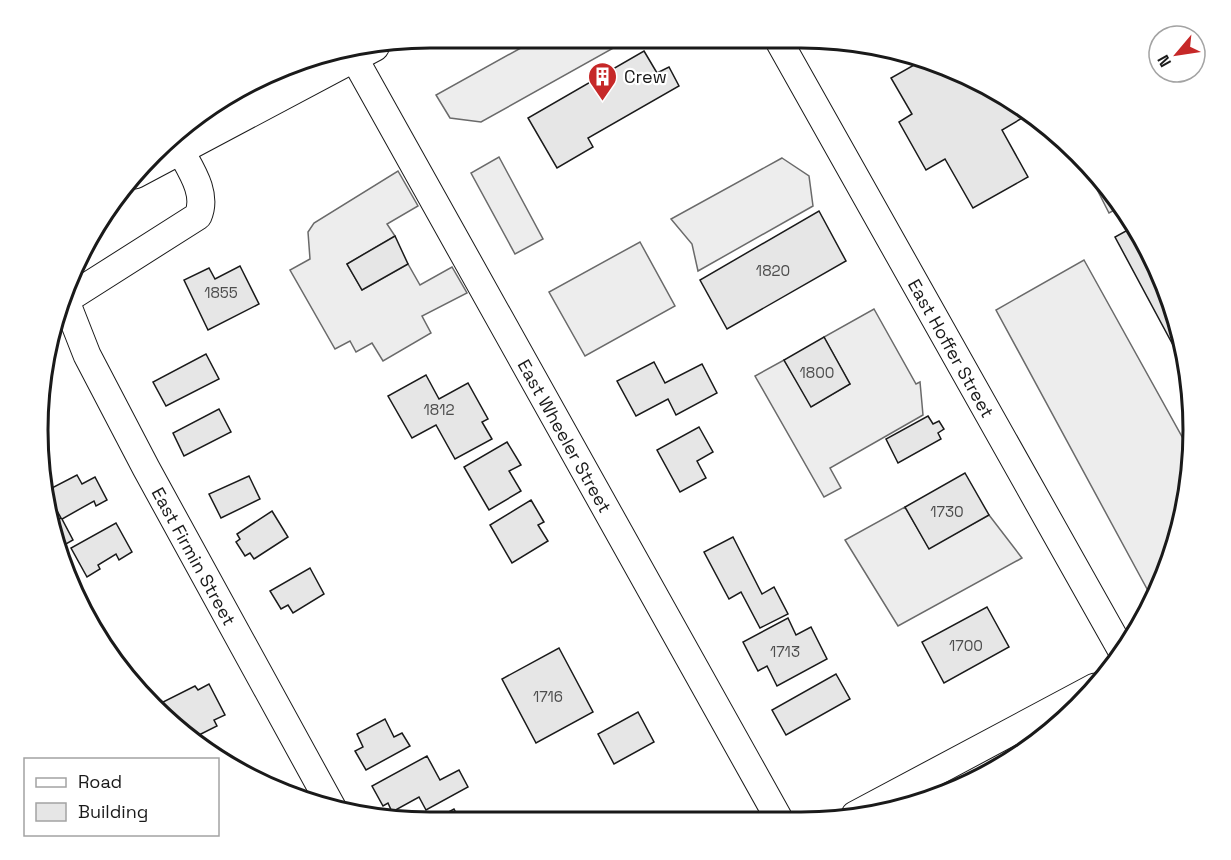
<svg xmlns="http://www.w3.org/2000/svg" width="1231" height="860" viewBox="0 0 1231 860" font-family="'Space Grotesk',sans-serif">
<rect width="100%" height="100%" fill="#fff"/>
<g fill="#ededed" stroke="#6a6a6a" stroke-width="1.5">
<polygon points="537,39 626,41 481,122 450,118 436,95"/>
<polygon points="1078,152 1079,153 1122,206 1109,213"/>
<polygon points="499,157 543,239 515,254 471,173"/>
<polygon points="782,158 809,176 813,206 698,271 692,244 671,219"/>
<polygon points="398,171 418,206 387,224 395,236 347,264 362,290 408,264 420,285 452,267 467,293 422,316 431,333 383,361 372,343 356,352 350,341 335,349 290,270 310,259 308,232 314,223"/>
<polygon points="640,242 675,306 585,356 549,292"/>
<polygon points="1084,260 1191,453 1186,507 1163,581 1153,600 996,310"/>
<polygon points="874,309 916,384 920,382 923,415 830,468 841,488 824,497 755,376 784,360 812,406 850,384 824,337"/>
<polygon points="905,507 929,548 989,515 1022,558 898,626 845,540"/>
</g>
<g fill="#e6e6e6" stroke="#1a1a1a" stroke-width="1.5">
<polygon points="644,51 657,73 669,67 679,86 588,138 593,147 557,168 528,118"/>
<polygon points="921,61 997,90 1019,107 1024,117 1002,130 1028,177 973,208 945,159 926,170 899,122 912,114 891,78"/>
<polygon points="819,211 846,261 727,329 700,280"/>
<polygon points="1135,226 1164,280 1186,354 1188,373 1115,237"/>
<polygon points="395,236 408,264 362,290 347,264"/>
<polygon points="240,266 259,304 208,330 184,280 209,268 215,279"/>
<polygon points="824,337 850,384 811,407 784,360"/>
<polygon points="206,354 219,379 166,406 153,382"/>
<polygon points="654,362 665,383 702,364 717,393 676,415 668,399 636,416 617,381"/>
<polygon points="426,375 439,399 468,383 488,419 482,422 492,439 455,459 436,425 412,438 388,396"/>
<polygon points="219,409 231,432 184,456 173,433"/>
<polygon points="928,416 933,424 939,421 944,429 938,433 941,439 898,463 886,439"/>
<polygon points="699,427 713,452 697,461 706,478 680,492 657,450"/>
<polygon points="507,442 521,465 509,471 521,491 489,510 464,467"/>
<polygon points="965,473 989,515 929,549 905,507"/>
<polygon points="77,475 82,484 95,477 107,500 96,506 94,501 62,519 73,540 59,548 51,524 61,518 46,491"/>
<polygon points="249,476 260,499 221,518 209,494"/>
<polygon points="531,500 544,522 538,525 548,541 512,563 490,525"/>
<polygon points="272,511 288,537 254,559 250,553 245,556 236,542 240,539 237,534"/>
<polygon points="116,523 132,552 119,560 116,554 98,565 100,569 87,577 71,548"/>
<polygon points="733,537 762,594 774,587 788,614 760,628 741,592 729,599 704,552"/>
<polygon points="310,568 324,594 293,613 288,605 281,609 270,591"/>
<polygon points="987,607 1009,647 944,683 922,642"/>
<polygon points="788,618 796,635 811,627 827,659 777,686 767,666 758,671 743,642"/>
<polygon points="559,648 593,712 536,743 502,679"/>
<polygon points="836,674 850,699 786,735 772,710"/>
<polygon points="209,684 225,715 214,720 217,726 191,739 163,716 169,713 163,702 195,686 198,690"/>
<polygon points="638,712 654,742 614,764 598,734"/>
<polygon points="385,719 394,737 402,733 410,746 366,770 355,751 363,747 357,734"/>
<polygon points="427,756 440,780 459,770 468,787 426,810 419,797 392,812 388,803 383,806 372,786"/>
<polygon points="454,809 461,822 430,822"/>
</g>
<g fill="none" stroke-linecap="round" stroke-linejoin="round">
<defs>
<g id="minor">
<path id="s1" d="M780 43 1123 653"/>
<path id="s2" d="M353 56 778 817"/>
<path id="s3" d="M65 299 87 355 146 468 333 809"/>
<path d="M61 303 198 216C208 193 190 169 179 148"/>
<polyline points="855,815 1095,687"/>
</g>
<polyline id="major" points="134,172 373,45"/>
</defs>
<use href="#minor" stroke="#1a1a1a" stroke-width="29"/>
<use href="#major" stroke="#1a1a1a" stroke-width="35"/>
<use href="#minor" stroke="#fff" stroke-width="27"/>
<use href="#major" stroke="#fff" stroke-width="33"/>
</g>
<defs>
<symbol id="building-pin" viewBox="-11 -11 22 30"><path d="M0 17L-7.5 6A9.5 9.5 0 1 1 7.5 6Z" fill="#c62828" stroke="#fff"/><path d="M-4-6H4V6H1V3H-1V6H-4ZM-2.5-4.3h1.7v1.8h-1.7ZM.8-4.3h1.7v1.8H.8ZM-2.5-1h1.7V.8h-1.7ZM.8-1h1.7V.8H.8Z" fill="#fff"/></symbol>
</defs>
<g fill-rule="evenodd">
<use href="#building-pin" x="586" y="60" width="33" height="45"/>
</g>
<g text-anchor="middle" dominant-baseline="central" stroke-width="4.5" stroke-linejoin="round" paint-order="stroke">
<g font-size="15" fill="#4d4d4d">
<text x="773" y="270">1820</text>
<text x="221" y="292">1855</text>
<text x="817" y="372">1800</text>
<text x="439" y="409">1812</text>
<text x="947" y="511">1730</text>
<text x="966" y="645">1700</text>
<text x="785" y="651">1713</text>
<text x="548" y="696">1716</text>
</g>
<g font-size="18" fill="#1a1a1a" stroke="#fff" text-anchor="start">
<text x="624" y="76">Crew</text>
</g>
<g font-size="18" fill="#1a1a1a" stroke="#fff">
<text stroke="none"><textPath href="#s1" startOffset="350">East Hoffer Street</textPath></text>
<text stroke="none"><textPath href="#s2" startOffset="435">East Wheeler Street</textPath></text>
<text stroke="none"><textPath href="#s3" startOffset="288">East Firmin Street</textPath></text>
</g>
</g>
<path d="M0 0H1231V860H0ZM430 48H801A382 382 0 0 1 1183 430V430A382 382 0 0 1 801 812H430A382 382 0 0 1 48 430V430A382 382 0 0 1 430 48Z" fill="#fff" fill-rule="evenodd"/>
<path fill="none" stroke="#1a1a1a" stroke-width="3" d="M430 48H801A382 382 0 0 1 1183 430V430A382 382 0 0 1 801 812H430A382 382 0 0 1 48 430V430A382 382 0 0 1 430 48Z"/>
<rect x="24" y="758" width="195" height="78" fill="#ffffff" stroke="#a3a3a3" stroke-width="1.5"/>
<rect x="36" y="778" width="30" height="9" fill="#ffffff" stroke="#a3a3a3" stroke-width="1.5"/>
<text x="78" y="788" font-size="18" fill="#1a1a1a">Road</text>
<rect x="36" y="803" width="30" height="18" fill="#e6e6e6" stroke="#a3a3a3" stroke-width="1.5"/>
<text x="78" y="818" font-size="18" fill="#1a1a1a">Building</text>
<g transform="translate(1177 54) rotate(241)"><circle r="28" fill="#ffffff" stroke="#a3a3a3" stroke-width="1.5"/>
<path d="M0-4.5L10 22L0 15L-10 22Z" fill="#c62828"/>
<text y="-9" font-size="16" font-weight="bold" text-anchor="middle" fill="#1a1a1a">N</text>
</g>
</svg>
